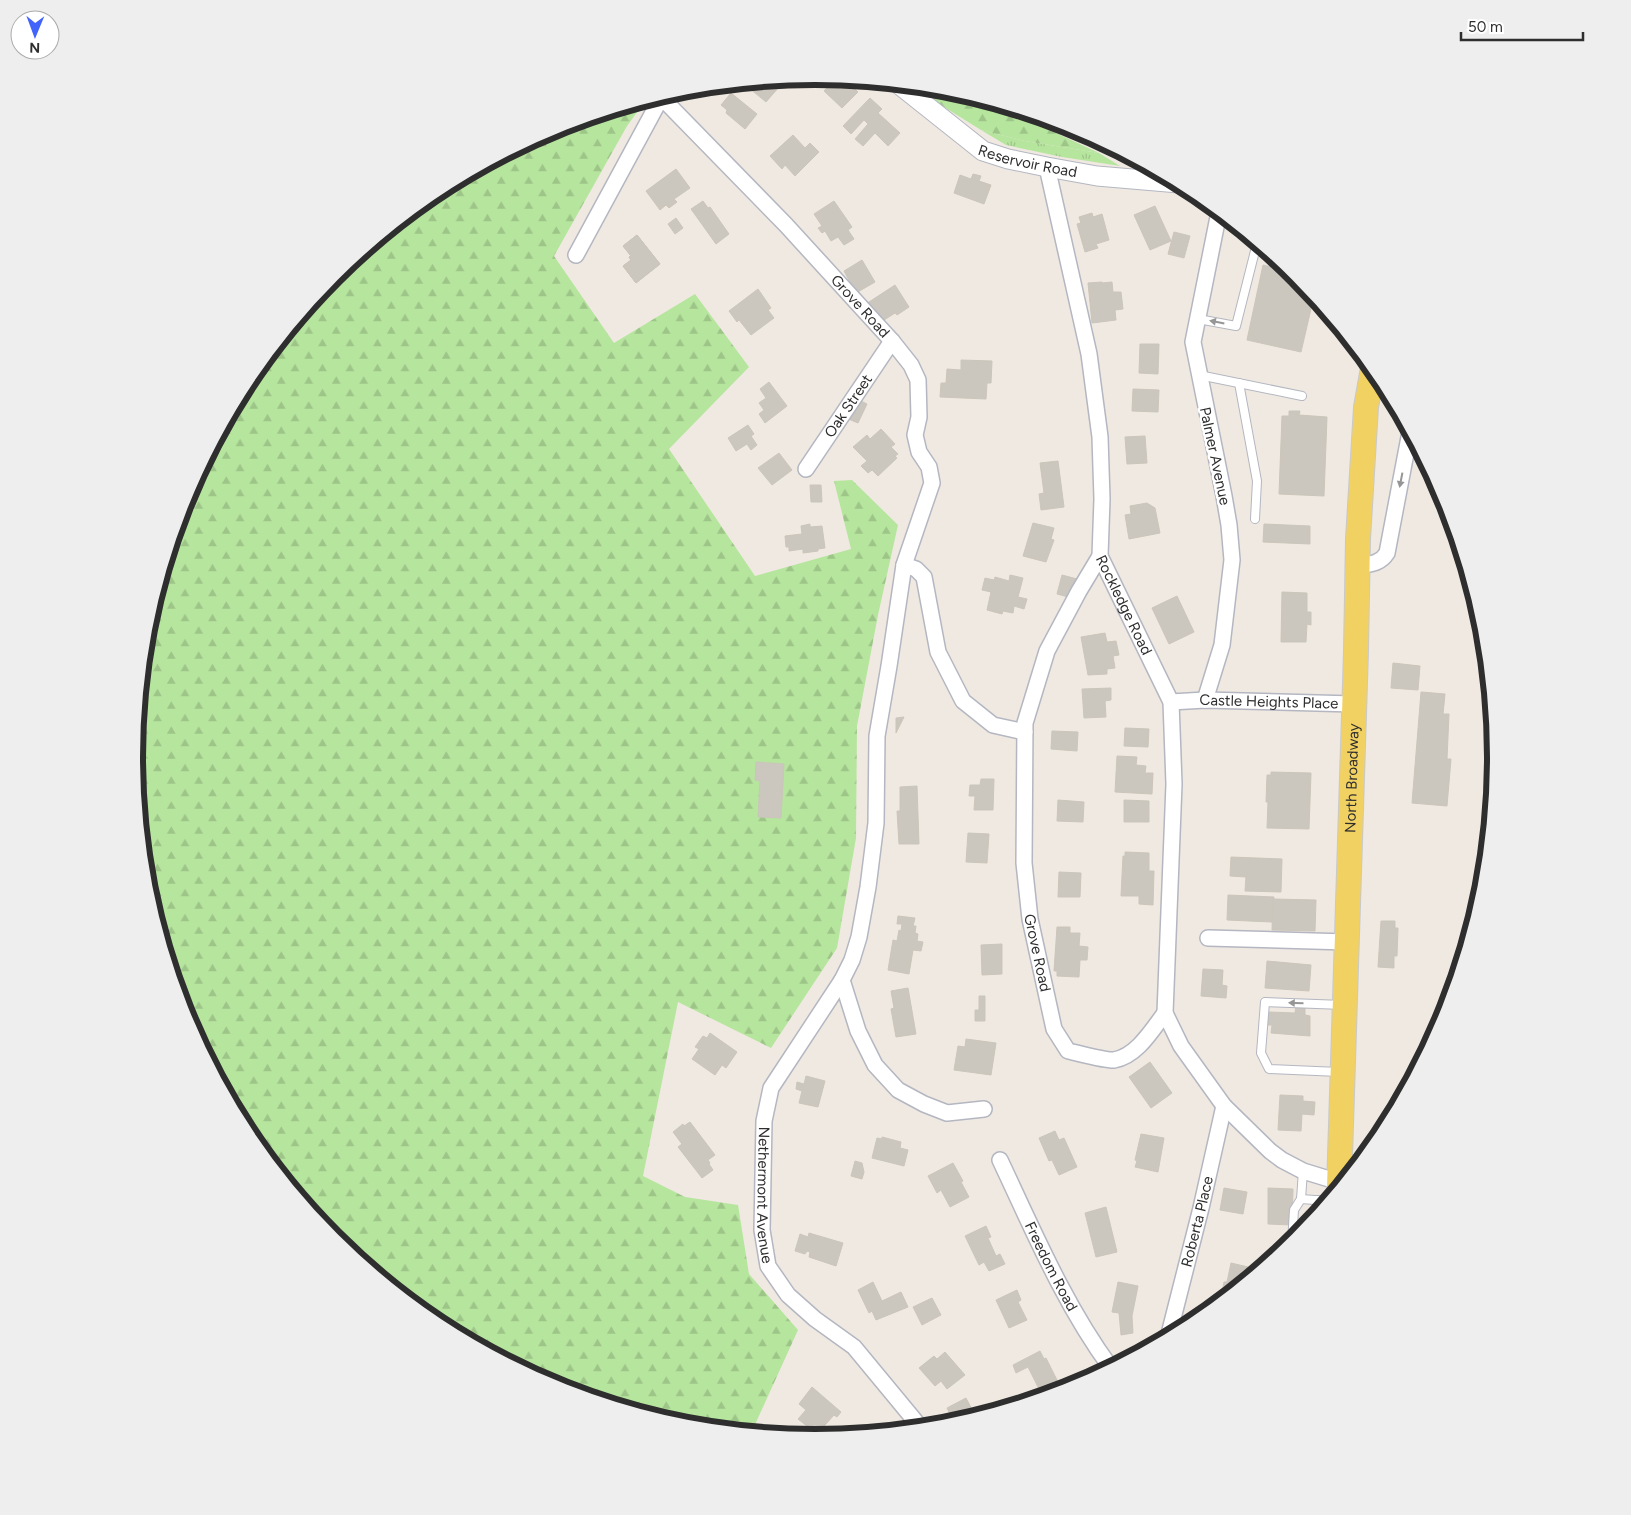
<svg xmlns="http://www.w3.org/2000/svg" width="1631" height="1515" viewBox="0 0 1631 1515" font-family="Figtree,sans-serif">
<defs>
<pattern id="grass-tufts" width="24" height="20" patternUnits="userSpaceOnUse" patternTransform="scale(1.25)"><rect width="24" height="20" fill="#b6e59e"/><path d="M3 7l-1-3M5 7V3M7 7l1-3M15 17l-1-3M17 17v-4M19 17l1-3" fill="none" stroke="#9dc588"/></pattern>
<pattern id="forest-firs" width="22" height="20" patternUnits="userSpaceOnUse" patternTransform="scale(1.25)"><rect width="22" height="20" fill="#b6e59e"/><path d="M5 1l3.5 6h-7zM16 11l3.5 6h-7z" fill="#9dc588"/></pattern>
</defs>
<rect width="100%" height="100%" fill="#efe9e1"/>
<polygon fill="url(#grass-tufts)" points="981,130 1025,141 1099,153 1120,166 1062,157 1006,145"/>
<g fill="url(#forest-firs)">
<polygon points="917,86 949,89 963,94 970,100 1020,116 1099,153 1025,141 981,130 928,97"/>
<polygon points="645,101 627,126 554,256 614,343 695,294 749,367 669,449 755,576 851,549 834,481 852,480 898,525 878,615 857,726 856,838 837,948 771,1048 678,1002 643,1176 685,1197 738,1205 749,1274 798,1330 753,1429 757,1433 682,1426 555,1387 437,1324 334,1239 249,1136 186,1018 147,890 134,757 147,624 186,497 249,379 334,276 437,191 555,128"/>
</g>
<g fill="#cbc7bf" stroke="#cbc5ba">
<polygon points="836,78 844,79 858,92 842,108 824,91"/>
<polygon points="771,81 779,87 766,102 743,83"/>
<polygon points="731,93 757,114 745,129 726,113 727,110 721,105"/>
<polygon points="870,98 882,109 878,113 900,133 888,146 875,133 863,146 855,139 868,124 864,120 851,134 843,126"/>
<polygon points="793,135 805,148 810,143 819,152 795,176 785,165 782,169 770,156"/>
<polygon points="676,169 690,188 674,199 677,202 669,208 666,205 660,210 646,191"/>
<polygon points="973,174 981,176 979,181 991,185 984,204 954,193 960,175 971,179"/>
<polygon points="703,201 708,208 710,207 729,234 716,244 691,209"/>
<polygon points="834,201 852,227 848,230 854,239 844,245 838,237 831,241 825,231 822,233 818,228 822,226 814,214"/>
<polygon points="1155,206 1171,241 1150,250 1134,215"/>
<polygon points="1092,213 1093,217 1102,214 1109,240 1096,244 1098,248 1085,252 1077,224 1081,223 1079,217"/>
<polygon points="676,218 683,228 675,234 668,224"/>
<polygon points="1174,232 1190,236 1184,258 1168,254"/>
<polygon points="637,235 660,264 636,283 623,266 631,260 629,257 631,256 623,246"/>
<polygon points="637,235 660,264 636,283 623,266 631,260 629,257 631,256 623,246"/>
<polygon points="862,260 875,282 856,293 844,271"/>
<polygon points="1263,265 1293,272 1314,296 1301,352 1247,340"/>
<polygon points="1102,282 1102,283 1112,282 1113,292 1121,292 1123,309 1115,310 1116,320 1092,323 1088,283"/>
<polygon points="895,285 909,307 897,315 895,313 881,322 866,304"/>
<polygon points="758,289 771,308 768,310 774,318 751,335 739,320 737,322 729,311"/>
<polygon points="1140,344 1159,344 1158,374 1139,373"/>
<polygon points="961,360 992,361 991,383 987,383 986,399 940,397 941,383 946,383 947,369 961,370"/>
<polygon points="769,382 787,406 765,423 759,414 764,410 759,403 766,398 760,389"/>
<polygon points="1133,389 1159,390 1158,412 1132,411"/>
<polygon points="855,398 867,404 858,423 846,418"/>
<polygon points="1289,411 1300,411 1299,415 1327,417 1324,496 1279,494 1282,416 1289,416"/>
<polygon points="748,425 754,434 751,436 757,445 751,450 747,444 736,451 728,438"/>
<polygon points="881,429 895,444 891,447 898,454 895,456 897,458 878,476 872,470 868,473 861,466 867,461 853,447 867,435 870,439"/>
<polygon points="1145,436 1147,463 1127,464 1125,437"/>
<polygon points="779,453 792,470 772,485 758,468"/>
<polygon points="1058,461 1064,507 1041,510 1039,494 1044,493 1040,463"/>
<polygon points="810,485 821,485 822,502 811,502"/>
<polygon points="1147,503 1155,508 1160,533 1129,539 1125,515 1131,514 1130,506"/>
<polygon points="1033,523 1054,528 1051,539 1054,540 1046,562 1023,556"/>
<polygon points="810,524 810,527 822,526 825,548 818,549 818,551 803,553 803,549 789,551 789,547 786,547 785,536 802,534 801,526"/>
<polygon points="1264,524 1310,526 1310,544 1263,542"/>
<polygon points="1010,575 1023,578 1018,597 1027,599 1024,609 1014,606 1013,613 1003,611 1002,614 987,610 991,592 982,590 985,578 994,580 995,577 1009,581"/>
<polygon points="1062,575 1077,579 1072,598 1057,594"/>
<polygon points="1282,592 1307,593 1307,612 1311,612 1311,625 1307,624 1306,642 1281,642"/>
<polygon points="1177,596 1194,632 1169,644 1152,608"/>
<polygon points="1105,633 1107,642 1116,641 1119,655 1113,656 1115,668 1107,669 1107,674 1088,675 1081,637"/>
<polygon points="1393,663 1420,666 1418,690 1391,688"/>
<polygon points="1111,688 1111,700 1105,701 1106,717 1084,718 1082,689"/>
<polygon points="1421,692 1445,694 1443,714 1449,714 1447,759 1451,759 1447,806 1412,803"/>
<polygon points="904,717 896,733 896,718"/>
<polygon points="1125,728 1149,729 1148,747 1124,746"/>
<polygon points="1052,731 1078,732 1077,751 1051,749"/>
<polygon points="1117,756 1137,757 1136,765 1146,766 1145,773 1153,773 1152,794 1115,792"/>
<polygon points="756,762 784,764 781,818 758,817 760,781 755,780"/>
<polygon points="1271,772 1311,773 1309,829 1267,828 1268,802 1266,802 1267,775 1271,775"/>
<polygon points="981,779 994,779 993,810 974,810 975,796 969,796 970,785 980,785"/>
<polygon points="917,786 919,844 899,844 897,811 900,811 900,787"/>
<polygon points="1058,800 1084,802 1083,822 1057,821"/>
<polygon points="1124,800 1149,801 1149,822 1124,822"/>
<polygon points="968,833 989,834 987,863 966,862"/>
<polygon points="1125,852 1149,853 1149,871 1154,871 1153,905 1139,904 1139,896 1121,896 1123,856 1125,856"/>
<polygon points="1231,857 1282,859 1281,892 1245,891 1246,877 1230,876"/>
<polygon points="1059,872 1081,873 1080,897 1058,897"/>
<polygon points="1228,895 1274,897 1272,922 1227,920"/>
<polygon points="1273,899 1316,900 1315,931 1272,930"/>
<polygon points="898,916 915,918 913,926 916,926 915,933 918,934 917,941 923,942 921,951 913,950 909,974 888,970 893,940 897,941 899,930 901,931 902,924 897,924"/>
<polygon points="1381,921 1395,921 1395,928 1398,928 1397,956 1394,956 1394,968 1378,967"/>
<polygon points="1057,927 1070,927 1070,933 1080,933 1079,946 1088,947 1087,960 1080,960 1079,977 1057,976 1057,971 1054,971"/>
<polygon points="1002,944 1002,974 982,975 981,945"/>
<polygon points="1267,961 1311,965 1309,991 1265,988"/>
<polygon points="1203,969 1223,970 1222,985 1227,986 1226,998 1201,996"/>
<polygon points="908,988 916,1034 896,1037 891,1009 894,1008 891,991"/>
<polygon points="979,996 985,996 985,1021 975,1021 975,1010 979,1010"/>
<polygon points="1296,1005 1305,1005 1305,1015 1310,1016 1310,1036 1271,1033 1272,1025 1268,1025 1269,1012 1295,1013"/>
<polygon points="710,1033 737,1052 726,1068 722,1065 715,1075 692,1059 699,1049 695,1047 703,1036 707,1038"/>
<polygon points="966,1039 996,1043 991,1075 954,1070 958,1046 965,1047"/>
<polygon points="1150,1062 1172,1093 1151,1108 1129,1077"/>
<polygon points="806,1076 825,1081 818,1107 799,1103 802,1091 796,1089 797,1082 804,1084"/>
<polygon points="1280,1095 1303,1096 1303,1101 1315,1102 1314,1115 1302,1114 1301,1131 1278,1130"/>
<polygon points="690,1122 715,1155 708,1160 710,1163 709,1164 713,1170 702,1178 678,1147 682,1144 673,1132 683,1124 684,1126"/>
<polygon points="1055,1131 1059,1140 1064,1138 1077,1167 1059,1175 1052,1160 1049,1161 1039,1138"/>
<polygon points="1141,1134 1164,1138 1158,1172 1135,1167 1137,1161 1135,1160"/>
<polygon points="882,1137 901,1142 900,1148 908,1150 904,1166 872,1158 877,1138 882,1139"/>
<polygon points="855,1161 862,1163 864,1172 862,1179 851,1176"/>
<polygon points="953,1163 963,1181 961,1182 969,1197 950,1207 941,1190 937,1193 928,1176"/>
<polygon points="1224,1188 1247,1192 1243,1214 1220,1210"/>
<polygon points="1268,1188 1293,1189 1292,1225 1268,1224"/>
<polygon points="1106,1207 1117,1252 1096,1257 1085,1213"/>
<polygon points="986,1226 991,1237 988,1238 996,1256 1000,1254 1005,1264 989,1271 984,1262 979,1265 965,1236"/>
<polygon points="809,1233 843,1243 836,1266 809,1257 810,1252 807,1251 805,1254 795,1251 800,1234 808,1237"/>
<polygon points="1231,1263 1248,1267 1245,1282 1220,1303 1224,1282 1227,1282"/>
<polygon points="873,1282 882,1301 901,1292 908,1307 876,1320 872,1311 869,1313 858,1290"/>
<polygon points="1118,1282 1138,1286 1132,1316 1133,1333 1121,1335 1119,1313 1112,1312"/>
<polygon points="1017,1290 1021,1300 1018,1302 1027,1320 1009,1328 996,1300"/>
<polygon points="932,1298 941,1315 922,1325 913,1307"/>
<polygon points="1040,1351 1044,1359 1046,1358 1058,1382 1040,1391 1028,1367 1016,1373 1013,1365"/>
<polygon points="945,1352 965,1375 947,1389 941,1381 935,1386 919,1368 934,1356 937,1359"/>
<polygon points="812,1387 841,1412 837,1417 834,1415 817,1434 798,1419 806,1410 799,1404"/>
<polygon points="966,1398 976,1417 955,1424 947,1408"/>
</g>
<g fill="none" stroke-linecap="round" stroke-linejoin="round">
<defs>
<g id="service">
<polyline points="1198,319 1236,326 1257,243"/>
<polyline points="1199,375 1302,396"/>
<polyline points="1239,383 1257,481 1255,519"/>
<polyline points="1339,1072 1269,1069 1261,1053 1265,1002 1343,1005"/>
<polyline points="1301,1199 1328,1201"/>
<polyline points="1318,1214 1318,1200"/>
<polyline points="1292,1243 1294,1210 1301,1199 1303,1171"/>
</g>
<g id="minor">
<path id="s1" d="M661 97 786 225 892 341 911 365 918 380 919 417 915 435 919 452 929 467 932 483 904 565 889 666 877 736 876 823 868 887 859 937 852 960 842 980 771 1088 764 1121 762 1230 768 1266 788 1295 815 1319 854 1347 921 1428"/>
<path id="s2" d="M1047 167 1089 354 1100 437 1102 499 1100 556 1171 702 1174 784 1165 1013 1181 1046 1224 1106 1270 1151 1282 1160 1303 1171 1339 1182"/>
<polyline points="576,255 662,96"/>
<path id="s3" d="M806 469 892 341"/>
<path id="s4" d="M1100 556 1079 591 1047 651 1025 723 1024 863 1030 919 1054 1029 1068 1051C1078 1053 1106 1061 1114 1060 1137 1056 1152 1030 1165 1013"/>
<polyline points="904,565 916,569 924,577 938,652 963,701 993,725 1025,732"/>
<path d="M1358 566C1370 564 1380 564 1387 553L1410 432"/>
<polyline points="1205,700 1222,645 1232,560 1229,525 1224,496 1193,342 1219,212"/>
<path id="s5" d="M1171 702 1205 700 1354 704"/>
<polyline points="1208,938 1347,942"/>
<polyline points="842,980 858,1031 875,1065 898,1090 924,1104 947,1113 984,1109"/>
<path id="s6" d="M1000 1160C1033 1230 1065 1306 1111 1368"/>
<path id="s7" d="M1168 1338 1201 1208 1224 1106"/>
</g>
<g id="tertiary">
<path id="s8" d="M900 85 983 151 1008 159 1047 167 1097 176 1179 183"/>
</g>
<g id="primary">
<path id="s9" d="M1339 1188 1356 651 1358 539 1366 407 1373 368"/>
</g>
</defs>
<use href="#service" stroke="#b4b7c1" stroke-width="10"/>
<use href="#minor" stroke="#b4b7c1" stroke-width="18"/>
<use href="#tertiary" stroke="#b4b7c1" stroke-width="21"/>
<use href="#primary" stroke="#c9c9c9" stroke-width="26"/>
<use href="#service" stroke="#fff" stroke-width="8"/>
<use href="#minor" stroke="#fff" stroke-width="15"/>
<use href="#tertiary" stroke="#fff" stroke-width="19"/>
<use href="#primary" stroke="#f2d163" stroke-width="24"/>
</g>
<defs><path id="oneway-solid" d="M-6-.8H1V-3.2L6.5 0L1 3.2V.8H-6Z" transform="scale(1.25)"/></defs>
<g fill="#969696">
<use href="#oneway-solid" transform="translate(1217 322) rotate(-169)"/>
<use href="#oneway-solid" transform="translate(1401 480) rotate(101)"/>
<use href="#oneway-solid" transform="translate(1296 1003) rotate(-178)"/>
</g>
<g text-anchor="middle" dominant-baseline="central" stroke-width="5" stroke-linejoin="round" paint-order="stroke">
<g font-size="15" fill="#2e2e2e" stroke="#fff">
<text stroke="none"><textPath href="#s8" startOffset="152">Reservoir Road</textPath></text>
<text stroke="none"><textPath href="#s1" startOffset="289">Grove Road</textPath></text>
<text stroke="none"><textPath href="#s3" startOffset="76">Oak Street</textPath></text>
<text transform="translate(1215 456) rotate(78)">Palmer Avenue</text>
<text stroke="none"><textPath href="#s2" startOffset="449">Rockledge Road</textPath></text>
<text stroke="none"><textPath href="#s5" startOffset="98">Castle Heights Place</textPath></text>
<text stroke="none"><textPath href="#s9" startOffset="410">North Broadway</textPath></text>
<text stroke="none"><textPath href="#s4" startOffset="415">Grove Road</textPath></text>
<text stroke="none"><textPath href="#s1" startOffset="1236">Nethermont Avenue</textPath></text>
<text stroke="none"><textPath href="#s7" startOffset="120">Roberta Place</textPath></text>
<text stroke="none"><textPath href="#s6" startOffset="118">Freedom Road</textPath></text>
</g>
</g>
<path d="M0 0H1631V1515H0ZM143 757a672 672 0 1 1 1344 0a672 672 0 1 1-1344 0Z" fill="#eee" fill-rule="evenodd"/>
<path fill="none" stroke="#2e2e2e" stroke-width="6" d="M143 757a672 672 0 1 1 1344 0a672 672 0 1 1-1344 0Z"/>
<g transform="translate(35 35) rotate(181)"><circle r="24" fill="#ffffff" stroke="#ababab"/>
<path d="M0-4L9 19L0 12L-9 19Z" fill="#4264fb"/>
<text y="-8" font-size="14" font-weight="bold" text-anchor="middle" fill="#2e2e2e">N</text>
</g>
<path d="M1461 32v8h122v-8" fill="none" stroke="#2e2e2e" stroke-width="2.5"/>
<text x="1468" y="32" font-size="15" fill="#2e2e2e" stroke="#ffffff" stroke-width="4" paint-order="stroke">50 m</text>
</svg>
